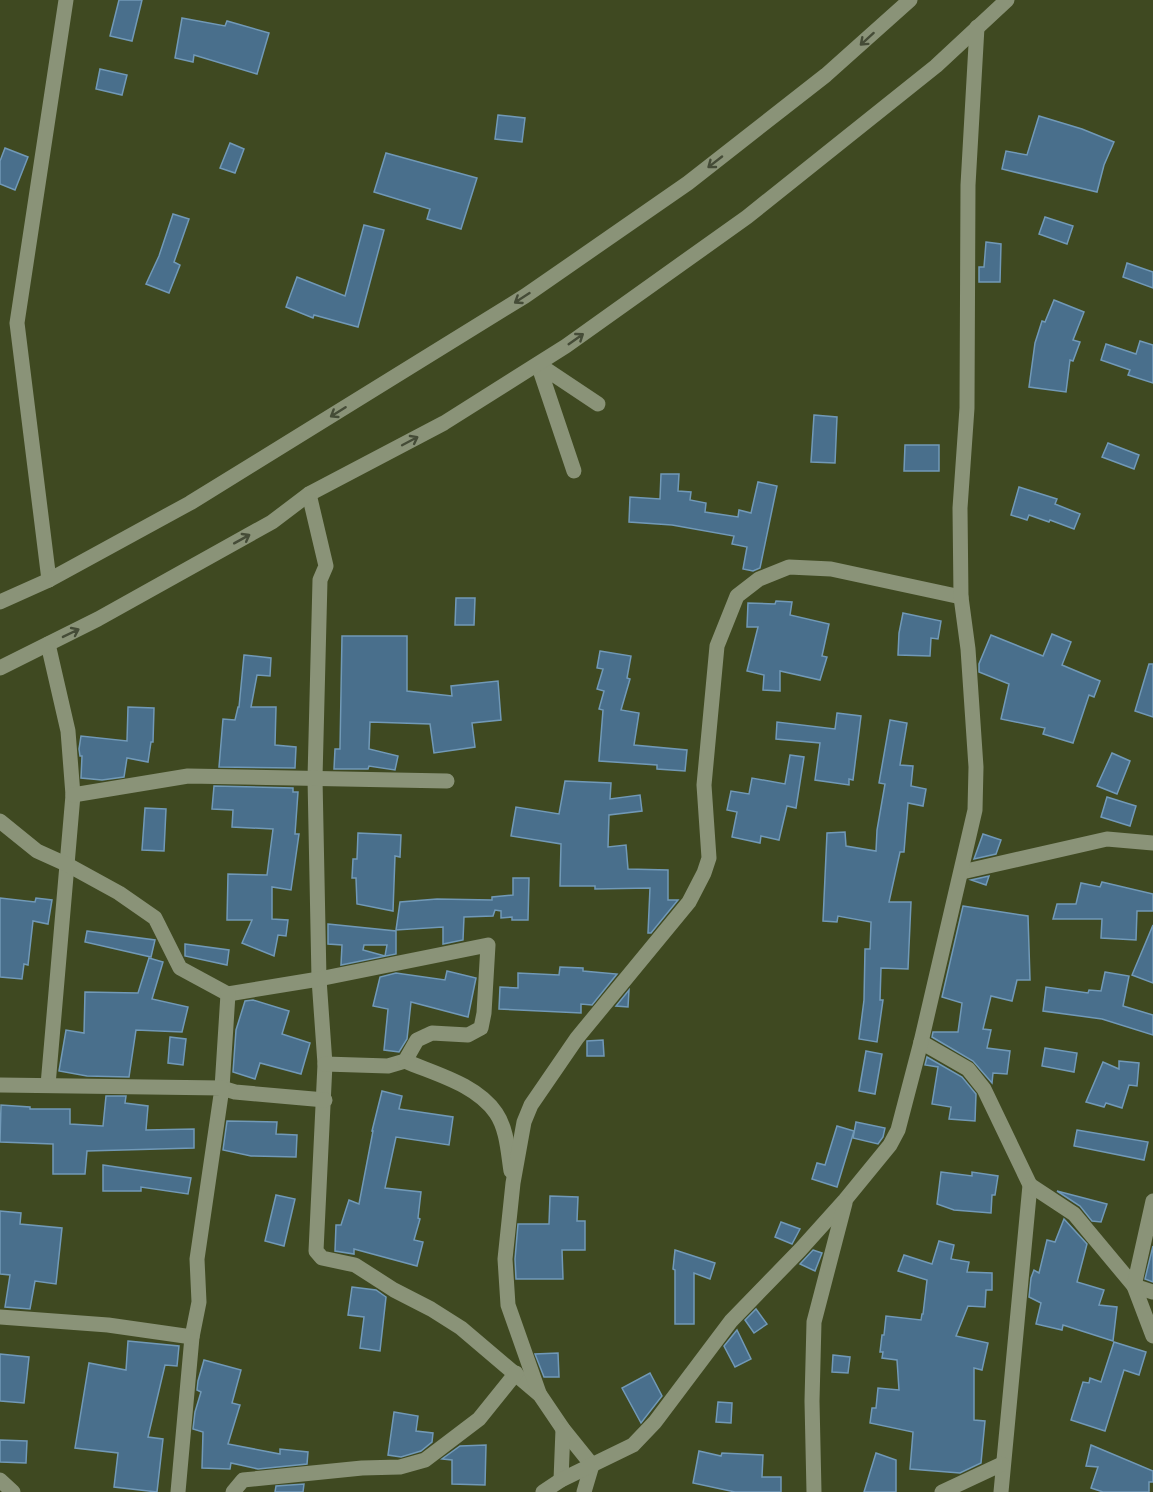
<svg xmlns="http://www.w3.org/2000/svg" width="1153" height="1492" viewBox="0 0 1153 1492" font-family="Signika,sans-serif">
<rect width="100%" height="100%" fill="#3f4921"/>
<g fill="#496f8c" stroke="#7199b7" stroke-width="1.5" fill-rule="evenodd">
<polygon points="119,0 142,0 132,41 110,36"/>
<polygon points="182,18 225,26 227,21 269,33 257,74 194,55 193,62 175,58"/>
<polygon points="100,69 127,75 122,95 96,89"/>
<polygon points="498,115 525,118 522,142 495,139"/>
<polygon points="1039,116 1082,129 1114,142 1104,165 1097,192 1002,169 1006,151 1027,155"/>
<polygon points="230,143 244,149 235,173 220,168"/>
<polygon points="5,148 28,157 15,190 0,184 0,161"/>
<polygon points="386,153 477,178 461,229 427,219 430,209 374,192"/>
<polygon points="173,214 189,219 174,262 180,265 169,293 146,284 159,256"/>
<polygon points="1045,217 1073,226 1067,244 1039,234"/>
<polygon points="364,225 384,230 358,327 314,315 313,318 286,307 297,277 345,296"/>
<polygon points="986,242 1001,244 1000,282 979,282 979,267 984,267"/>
<polygon points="1127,263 1153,272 1153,288 1123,277"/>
<polygon points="1054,300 1084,312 1073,340 1080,342 1073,361 1070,360 1066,392 1029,387 1035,343 1042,321 1045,322"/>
<polygon points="1140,341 1153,345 1153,383 1128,375 1130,370 1101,360 1106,344 1136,354"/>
<polygon points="814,415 837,417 835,463 811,462"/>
<polygon points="1108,443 1139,455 1134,469 1102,457"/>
<polygon points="905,445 939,445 939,471 904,471"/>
<polygon points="661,474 679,474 678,491 691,492 690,500 706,503 705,512 738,517 739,510 751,513 758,482 777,486 760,568 753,571 743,569 747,547 732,544 734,536 672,525 629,522 630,497 660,499"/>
<polygon points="1019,487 1057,499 1055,504 1080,514 1074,529 1050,520 1049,522 1029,515 1027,520 1011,515"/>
<polygon points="456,598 475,598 474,625 455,625"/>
<polygon points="776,601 792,602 790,615 829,624 822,656 827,657 820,680 780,671 780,691 763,690 764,675 747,671 758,627 747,627 748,603 775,604"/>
<polygon points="903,613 941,621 938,639 931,638 930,656 898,655 899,633"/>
<polygon points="1052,634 1071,642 1062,665 1100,681 1094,697 1089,695 1073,743 1043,734 1045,728 1001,719 1009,684 979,672 979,664 991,635 1043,656"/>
<polygon points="342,636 407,636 407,691 452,696 451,686 498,681 501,720 472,723 475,747 434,753 430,724 370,722 369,749 398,756 395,770 369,766 368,769 334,769 335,749 340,749"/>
<polygon points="600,651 631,656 627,678 630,679 621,710 639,713 634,745 687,750 685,771 657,769 657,765 599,761 603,710 599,709 604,691 597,689 603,669 597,668"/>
<polygon points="244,655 271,658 270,676 257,675 251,707 276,707 275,745 296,747 295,768 219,767 223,719 235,720 238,707 239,707"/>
<polygon points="1149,664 1153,664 1153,717 1135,711"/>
<polygon points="128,707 154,708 153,742 151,742 148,762 127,758 124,777 102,780 81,778 82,756 80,756 79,749 81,736 127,741"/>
<polygon points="837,713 861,716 853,780 849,779 849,785 815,780 820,743 776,739 777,722 835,729"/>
<polygon points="890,720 907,723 900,765 913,766 911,786 926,789 923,806 908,803 904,852 900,852 889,902 911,902 908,969 881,968 880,1000 883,1000 877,1042 859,1039 864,1000 865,949 870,949 871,922 838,916 837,922 823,921 827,833 845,832 846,846 876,851 877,830 885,784 879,783"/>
<polygon points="1112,753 1130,761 1117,794 1097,786"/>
<polygon points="790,755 804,757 796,808 787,806 779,840 761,836 760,843 732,837 737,812 727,810 731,791 749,794 752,778 785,784"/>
<polygon points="565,781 611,783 610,799 640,795 642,811 609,815 608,847 626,845 628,869 668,870 668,900 678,900 651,933 648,933 650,888 595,889 595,886 560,886 561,844 511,836 516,807 559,814"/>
<polygon points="214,786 293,788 293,792 298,792 295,834 299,834 291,890 272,887 272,919 288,920 286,936 278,935 274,956 242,943 252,920 227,920 228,874 267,875 273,829 232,827 233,810 212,809"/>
<polygon points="1107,797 1136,806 1130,826 1101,817"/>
<polygon points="145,808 166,809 164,851 142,850"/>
<polygon points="358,833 401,835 400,857 395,856 393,911 357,904 356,878 352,878 353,859 357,859"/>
<polygon points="983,834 1001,840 996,854 974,859"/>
<polygon points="989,876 986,885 971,880"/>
<polygon points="513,878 529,878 528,920 512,920 512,917 501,918 501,911 495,910 493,916 464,917 463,940 443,944 443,927 396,930 400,902 437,899 492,900 492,897 513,895"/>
<polygon points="1102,882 1153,894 1153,911 1137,911 1136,940 1101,938 1102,919 1053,919 1057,904 1076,904 1081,883 1100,887"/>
<polygon points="0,898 35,902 36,898 52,900 48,924 33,921 28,965 24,964 22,979 0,977"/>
<polygon points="963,906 1028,916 1030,980 1017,980 1012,1001 991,996 983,1029 991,1030 987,1048 1010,1051 1007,1074 993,1073 992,1083 973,1061 932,1037 933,1032 958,1032 962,1003 942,997"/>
<path d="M328 924 396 931V954L341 965 342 945 328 944ZM364 945H387L385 956 363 950Z"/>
<polygon points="1153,925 1153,983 1132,975"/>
<polygon points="87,931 155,940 151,957 85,942"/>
<polygon points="185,944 229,950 227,965 185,956"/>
<polygon points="149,958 163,962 152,999 188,1007 182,1032 136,1030 129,1077 87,1076 59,1071 66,1030 84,1033 85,992 138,993"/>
<polygon points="560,967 583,968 583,971 617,974 592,1005 581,1004 581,1013 499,1009 500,987 518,988 518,973 559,975"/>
<polygon points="447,971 476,978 468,1017 411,1002 407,1039 399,1052 384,1050 388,1009 373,1006 380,977 396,973 445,980"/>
<polygon points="1105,972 1129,976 1123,1006 1153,1015 1153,1035 1102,1019 1043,1011 1046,987 1088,993 1089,990 1101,991"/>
<polygon points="629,990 628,1007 616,1006"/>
<polygon points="253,1000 289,1011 282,1034 310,1043 301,1074 260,1063 255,1079 233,1072 236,1030 245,1001"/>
<polygon points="170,1037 186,1039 183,1065 168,1063"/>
<polygon points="603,1040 604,1056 587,1056 587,1041"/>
<polygon points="1045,1048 1077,1053 1074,1072 1042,1066"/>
<polygon points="866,1051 882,1054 875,1094 859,1091"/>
<polygon points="927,1057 962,1077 976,1094 975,1121 949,1119 951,1107 932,1104 938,1067 925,1065"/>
<polygon points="1119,1061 1139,1063 1137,1086 1129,1085 1122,1108 1106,1103 1104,1107 1086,1102 1103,1062 1119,1069"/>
<polygon points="382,1091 402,1096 399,1109 453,1117 449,1145 396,1137 385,1188 421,1192 418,1218 420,1219 414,1240 423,1242 417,1266 354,1249 354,1254 335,1251 336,1225 341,1225 349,1200 359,1204 373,1131 372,1131"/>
<polygon points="106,1096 126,1096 125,1103 148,1106 146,1130 194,1129 194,1148 87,1151 85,1174 53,1174 53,1144 0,1142 1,1105 30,1107 30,1109 70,1109 70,1124 103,1126"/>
<polygon points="227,1121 277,1122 276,1134 297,1135 296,1157 251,1156 223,1150"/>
<polygon points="856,1122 885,1128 883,1137 878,1144 853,1138"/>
<polygon points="837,1126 854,1131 837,1187 812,1179 817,1163 825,1165"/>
<polygon points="1077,1130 1148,1142 1144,1160 1074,1146"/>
<polygon points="103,1165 191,1178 188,1194 141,1187 141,1191 103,1191"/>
<polygon points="941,1172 972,1176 972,1172 998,1176 995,1195 992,1195 991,1213 954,1210 937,1204"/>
<polygon points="1057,1191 1107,1204 1101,1222 1092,1221 1080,1206"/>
<polygon points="276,1195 295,1199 284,1246 265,1241"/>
<polygon points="550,1196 578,1197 577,1221 585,1221 585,1250 562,1250 563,1279 516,1279 515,1259 518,1224 549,1224"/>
<polygon points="0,1211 21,1213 20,1224 62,1228 56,1284 35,1281 30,1309 5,1307 10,1275 0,1274"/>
<polygon points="1064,1219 1087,1244 1077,1282 1104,1290 1099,1305 1117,1307 1113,1341 1063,1325 1062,1330 1036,1324 1041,1303 1029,1297 1031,1278 1034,1270 1039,1273 1047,1240 1055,1242"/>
<polygon points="781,1222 800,1229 792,1244 775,1237"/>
<polygon points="939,1241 954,1245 951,1259 969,1262 967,1272 992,1273 992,1290 986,1290 985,1307 968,1306 956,1336 988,1343 982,1370 974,1368 974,1420 985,1421 981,1463 960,1473 910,1469 913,1432 870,1423 872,1408 876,1408 878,1388 899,1390 897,1360 882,1358 883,1352 880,1352 882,1335 884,1335 886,1316 921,1320 922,1314 923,1314 927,1280 898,1271 904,1255 932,1264"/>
<polygon points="1153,1246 1153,1282 1145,1279"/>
<polygon points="675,1250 715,1263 710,1279 694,1273 694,1324 675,1324 675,1270 673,1269"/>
<polygon points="813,1250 822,1253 815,1271 800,1264"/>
<polygon points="352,1287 376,1290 386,1297 380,1351 360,1348 364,1317 348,1315"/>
<polygon points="756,1309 767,1324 754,1333 745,1320"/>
<polygon points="737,1330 751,1359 735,1367 724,1346"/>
<polygon points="128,1341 179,1346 177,1366 165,1365 148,1437 163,1439 157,1492 114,1487 118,1453 75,1448 89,1363 126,1370"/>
<polygon points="1114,1342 1146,1352 1139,1375 1124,1370 1105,1431 1071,1420 1083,1382 1089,1383 1090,1378 1101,1382"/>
<polygon points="558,1353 559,1377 544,1377 535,1354"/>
<polygon points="0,1354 29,1357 24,1403 0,1401"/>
<polygon points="833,1355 850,1357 848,1373 832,1372"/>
<polygon points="204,1360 241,1370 232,1403 240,1405 228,1444 280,1454 280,1449 308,1452 307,1464 258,1469 231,1463 230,1469 202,1468 203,1432 193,1429 195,1412 201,1392 197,1390 198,1381"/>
<polygon points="650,1373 662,1396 641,1423 622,1388"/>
<polygon points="718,1402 732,1403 731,1423 716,1422"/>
<polygon points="394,1412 418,1416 416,1431 433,1433 432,1442 421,1451 401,1457 388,1455"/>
<polygon points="0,1440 27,1441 26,1463 0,1462"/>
<polygon points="486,1445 485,1485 452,1484 452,1460 442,1459 460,1446"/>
<polygon points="1091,1445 1153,1471 1153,1482 1149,1482 1149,1492 1103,1492 1091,1488 1098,1467 1086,1466"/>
<polygon points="699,1451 721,1456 722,1453 763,1455 762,1477 781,1477 781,1492 735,1492 693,1483"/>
<polygon points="876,1453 896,1460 896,1492 864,1492"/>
<polygon points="304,1484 303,1492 275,1492 276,1486"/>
</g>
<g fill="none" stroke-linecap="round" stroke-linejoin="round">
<g stroke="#8a9378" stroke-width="15">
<polyline points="574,471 538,364 598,404"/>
<polyline points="309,494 326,566 320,580 315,778 319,979 325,1064 316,1251 322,1258 355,1265 394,1290 431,1309 461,1328 540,1395 563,1429 592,1465 584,1492"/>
<polyline points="49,580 17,323 66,0"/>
<polyline points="0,602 49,580 190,503 525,296 688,183 826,75 910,0"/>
<polyline points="48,644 68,731 73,795 48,1085"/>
<polyline points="0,668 98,619 272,522 309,494 444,423 566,346 747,217 936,66 1007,0"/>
<polyline points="73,795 188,776 447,781"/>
<polyline points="0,821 37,851 68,865 119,893 155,918 180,968 228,994 319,979 488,945 484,1013 481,1028 468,1035 432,1033 417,1040 405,1061 388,1066 325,1064"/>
<polyline points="962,872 1107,839 1153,843"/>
<polyline points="228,994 222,1088 235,1092 325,1100"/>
<polyline points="921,1042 968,1069 984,1089 1030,1185 1001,1492"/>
<path d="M405 1061C435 1074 476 1084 496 1113 507 1129 508 1152 511 1171"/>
<polyline points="0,1085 222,1088 197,1259 199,1302 192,1337 178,1492"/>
<polyline points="1030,1185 1074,1214 1134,1286 1153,1292"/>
<polyline points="1153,1201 1134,1286 1153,1336"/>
<polyline points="0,1317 108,1325 192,1337"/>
<polyline points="539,1393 508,1305 505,1259 513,1183 524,1122 531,1105 577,1038 689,902 704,873 709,858 704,785 717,646 737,596 759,579 789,567 831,569 961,597"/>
<polyline points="0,1480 13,1492"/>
<polyline points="561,1480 563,1429"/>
<polyline points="233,1492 243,1480 362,1468 400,1467 425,1460 479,1419 516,1373"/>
<polyline points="543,1492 561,1480 633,1445 655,1422 731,1321 800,1250 845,1200 890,1145 898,1130 921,1042 975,810 976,767 968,649 961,597 960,508 967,408 968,185 977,27"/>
<polyline points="814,1492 812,1401 814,1322 845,1203"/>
<polyline points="942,1492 1002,1464"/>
</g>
</g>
<defs><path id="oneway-shaft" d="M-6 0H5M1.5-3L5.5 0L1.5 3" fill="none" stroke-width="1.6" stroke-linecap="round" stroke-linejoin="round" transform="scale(1.5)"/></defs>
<g stroke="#454c37">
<use href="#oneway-shaft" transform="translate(867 39) rotate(138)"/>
<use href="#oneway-shaft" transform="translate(715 162) rotate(142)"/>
<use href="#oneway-shaft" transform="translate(522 298) rotate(147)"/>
<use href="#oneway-shaft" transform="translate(576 339) rotate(-35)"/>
<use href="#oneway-shaft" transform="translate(338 412) rotate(148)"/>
<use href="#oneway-shaft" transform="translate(410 441) rotate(-28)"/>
<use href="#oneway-shaft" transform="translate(242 539) rotate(-29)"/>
<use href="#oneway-shaft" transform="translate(71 633) rotate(-26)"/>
</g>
</svg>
